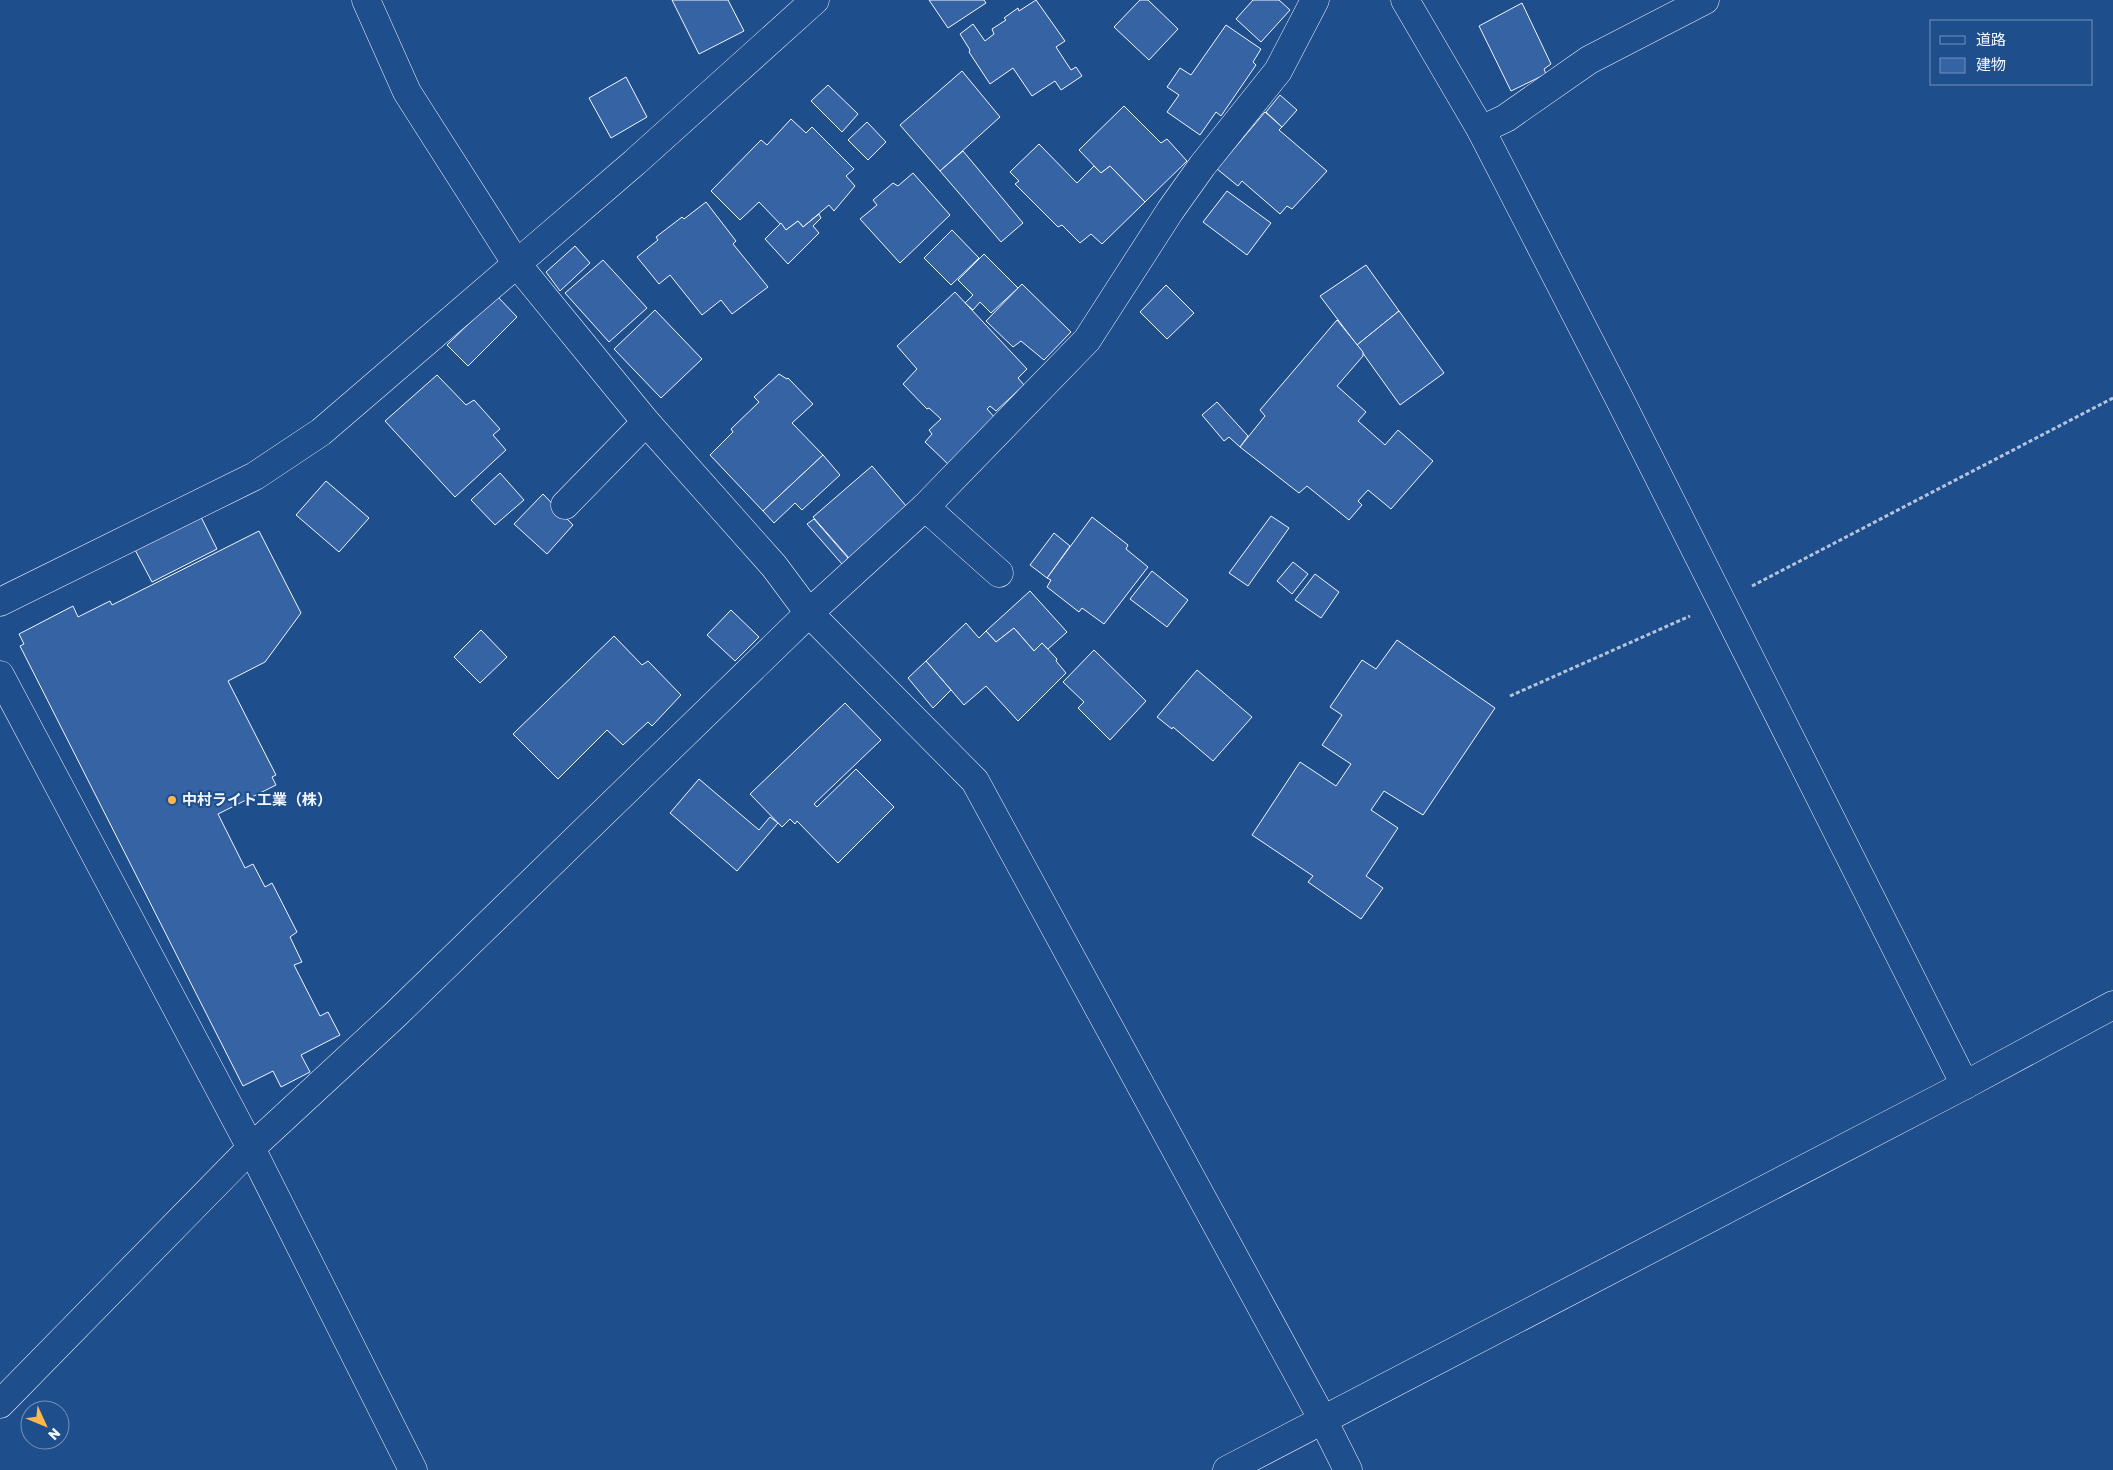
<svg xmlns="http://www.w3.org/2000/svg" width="2113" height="1470" viewBox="0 0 2113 1470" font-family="Rubik,'Noto Sans JP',sans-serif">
<rect width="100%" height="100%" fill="#1f4e8c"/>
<g fill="#3563a3" stroke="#f2f6ff">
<polygon points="672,0 728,0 744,31 699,54"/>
<polygon points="929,0 984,0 986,3 948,28"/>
<polygon points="1036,0 1065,41 1056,47 1071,70 1076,67 1082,76 1061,90 1055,81 1032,96 1013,68 990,84 969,52 970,50 960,34 973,24 985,41 994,34 992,29 1006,20 1004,18 1018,8 1019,11"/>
<polygon points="1140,0 1148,0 1178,29 1149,60 1114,27"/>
<polygon points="1253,0 1279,0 1290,10 1261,42 1236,19"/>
<polygon points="1522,3 1551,64 1544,69 1546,74 1511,91 1479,26"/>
<polygon points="1226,25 1261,49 1253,62 1256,65 1221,116 1216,112 1200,135 1167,112 1179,95 1167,87 1180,68 1191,75"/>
<polygon points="962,71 1000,117 940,171 900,125"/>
<polygon points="626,77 647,117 611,138 589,98"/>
<polygon points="828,85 858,114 842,132 811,101"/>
<polygon points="1280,95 1297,110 1282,127 1266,112"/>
<polygon points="1124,106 1161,143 1167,139 1187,161 1145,202 1110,166 1101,173 1079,150"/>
<polygon points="1265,112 1282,127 1279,130 1327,171 1292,209 1287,206 1280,214 1242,181 1238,186 1217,169"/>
<polygon points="791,119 806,133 812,127 854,169 846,176 855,186 834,211 829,205 803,227 798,221 786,230 759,202 740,220 711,191 761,140 767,145"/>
<polygon points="867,122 886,142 868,160 848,140"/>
<polygon points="1039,144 1077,183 1094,166 1101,173 1110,166 1145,202 1102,244 1091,234 1080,243 1062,225 1058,227 1015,184 1019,181 1010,172"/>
<polygon points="963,151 1023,223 1001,242 940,171"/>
<polygon points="913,173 950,215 900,263 860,219 877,205 873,200 893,183 898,186"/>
<polygon points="1227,191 1271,223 1247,255 1203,222"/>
<polygon points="706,202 736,241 733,244 768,287 732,314 721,300 702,315 670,275 659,284 637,257 658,240 656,237 682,217 684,219"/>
<polygon points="819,214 821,218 813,226 819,233 788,264 765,239 781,223 786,230 798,221 803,227"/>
<polygon points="952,230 979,258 951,285 924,258"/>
<polygon points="575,246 590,263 560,291 546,272"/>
<polygon points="984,254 1018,288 991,313 980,302 973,310 965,303 973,295 958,280"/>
<polygon points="603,260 647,308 609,342 565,293"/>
<polygon points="1366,265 1399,311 1357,345 1320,296"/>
<polygon points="1022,284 1071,332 1044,360 1021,341 1013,347 986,321"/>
<polygon points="1166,285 1194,313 1167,339 1140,312"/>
<polygon points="955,292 1027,369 1018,378 1024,385 996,411 990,406 987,409 997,420 949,465 925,442 932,434 929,430 941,419 929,408 927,409 903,384 917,369 897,346"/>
<polygon points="497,296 517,317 468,366 447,345"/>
<polygon points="655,310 702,359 661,398 614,349"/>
<polygon points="1399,311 1444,373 1400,405 1357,345"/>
<polygon points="1337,320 1363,352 1363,356 1337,386 1366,412 1358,421 1385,445 1398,430 1433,461 1391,509 1368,490 1358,501 1362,505 1349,520 1307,486 1299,493 1240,447 1265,416 1260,410"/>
<polygon points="779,374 787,379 788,378 813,404 792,423 823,455 763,511 710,455 733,432 731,429 759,402 754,397"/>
<polygon points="437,375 466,405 474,400 500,429 493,435 506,450 455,497 385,421"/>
<polygon points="1217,402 1248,436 1240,447 1229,437 1224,441 1202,415"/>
<polygon points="823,455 840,475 802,510 795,503 774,523 763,511"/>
<polygon points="872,466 907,507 849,558 813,517"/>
<polygon points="500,473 524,500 495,525 471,500"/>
<polygon points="326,481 369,518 339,552 296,515"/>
<polygon points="543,494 573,525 547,554 514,524"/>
<polygon points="199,513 217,549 152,582 133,546"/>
<polygon points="1271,516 1289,528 1248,586 1229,573"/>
<polygon points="1092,517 1128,545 1126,549 1148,567 1104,624 1082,608 1079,612 1047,587 1051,580 1047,578"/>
<polygon points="814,519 848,558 842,564 807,524"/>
<polygon points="259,531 301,613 265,662 228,681 276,775 272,777 276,785 218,814 245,868 253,864 265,887 272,883 297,932 290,937 302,962 294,965 320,1016 328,1012 340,1035 301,1055 310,1072 281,1087 273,1071 243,1086 20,646 24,644 19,634 73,606 78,617 110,601 112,605"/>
<polygon points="1054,533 1070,546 1047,578 1030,565"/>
<polygon points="1293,562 1308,574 1292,594 1277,581"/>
<polygon points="1152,571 1188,600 1167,627 1130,599"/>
<polygon points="1315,574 1339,592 1321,618 1295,600"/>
<polygon points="1030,591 1067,632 1048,649 1042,643 1034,651 1014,628 996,642 986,631"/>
<polygon points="731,610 759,637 735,661 707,635"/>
<polygon points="966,623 979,638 986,631 996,642 1014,628 1034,651 1042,643 1057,659 1056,661 1066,673 1018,721 986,686 964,705 926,661"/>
<polygon points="481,630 507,657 480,683 454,657"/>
<polygon points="614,636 642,665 648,661 681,695 652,726 648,722 623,745 607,730 558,779 513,734"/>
<polygon points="1397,640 1495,708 1423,815 1384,791 1371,810 1398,828 1366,876 1383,888 1361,919 1308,882 1313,876 1252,835 1300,762 1336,786 1351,764 1322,745 1342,715 1330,707 1362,660 1376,669"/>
<polygon points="1094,650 1146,701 1110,740 1078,708 1084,702 1063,682"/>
<polygon points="926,661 951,690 933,708 908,678"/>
<polygon points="1197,670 1252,717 1213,761 1173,727 1172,729 1157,717"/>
<polygon points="845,703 881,740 814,804 817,807 856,769 894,807 838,863 797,821 795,824 790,819 782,827 750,794"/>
<polygon points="699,779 759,830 770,817 778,823 737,871 670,813"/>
</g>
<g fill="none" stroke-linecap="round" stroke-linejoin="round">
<defs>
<g id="minor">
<polyline points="366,0 407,92 516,263 646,422 774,566 809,613 975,781 1323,1420 1348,1470"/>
<polyline points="1405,0 1481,130 1620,400 1965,1085"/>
<polyline points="1481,130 1506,118 1589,60 1705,0"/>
<polyline points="565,505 646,422"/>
<polyline points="925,507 999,573"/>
<polyline points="0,602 255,476 321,432 634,163 815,0"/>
<polyline points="0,675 251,1148 413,1470"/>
<polyline points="0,1404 251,1148 395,1015 809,613 925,507 1087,340 1170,211 1202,166 1278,71 1315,0"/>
<polyline points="1227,1470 1965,1085 2113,1005"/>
</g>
</defs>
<use href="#minor" stroke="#f2f6ff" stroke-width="29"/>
<g stroke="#b3c4dc" stroke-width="3" stroke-dasharray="4 2.5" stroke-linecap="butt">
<polyline points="1752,586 2113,398"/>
<polyline points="1510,696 1690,616"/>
</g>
<use href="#minor" stroke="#1f4e8c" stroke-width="28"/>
</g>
<circle fill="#ffb74d" stroke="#1f4e8c" stroke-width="2" cx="172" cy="800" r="5"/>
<g text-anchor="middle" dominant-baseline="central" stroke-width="4" stroke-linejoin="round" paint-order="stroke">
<g font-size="15" font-weight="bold" fill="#f2f6ff" stroke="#1f4e8c" text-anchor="start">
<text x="182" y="800">中村ライト工業（株）</text>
</g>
</g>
<rect x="1930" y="20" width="162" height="65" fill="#1f4e8c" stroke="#7391ba"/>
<rect x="1940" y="36" width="25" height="8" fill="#1f4e8c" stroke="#7391ba"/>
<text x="1976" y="45" font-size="15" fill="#f2f6ff">道路</text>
<rect x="1940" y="58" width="25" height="15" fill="#3563a3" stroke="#7391ba"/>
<text x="1976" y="70" font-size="15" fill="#f2f6ff">建物</text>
<g transform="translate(45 1425) rotate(134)"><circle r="24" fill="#1f4e8c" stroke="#7391ba"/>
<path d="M0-4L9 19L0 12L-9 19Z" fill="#ffb74d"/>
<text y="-8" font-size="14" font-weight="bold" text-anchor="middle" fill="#f2f6ff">N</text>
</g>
</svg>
